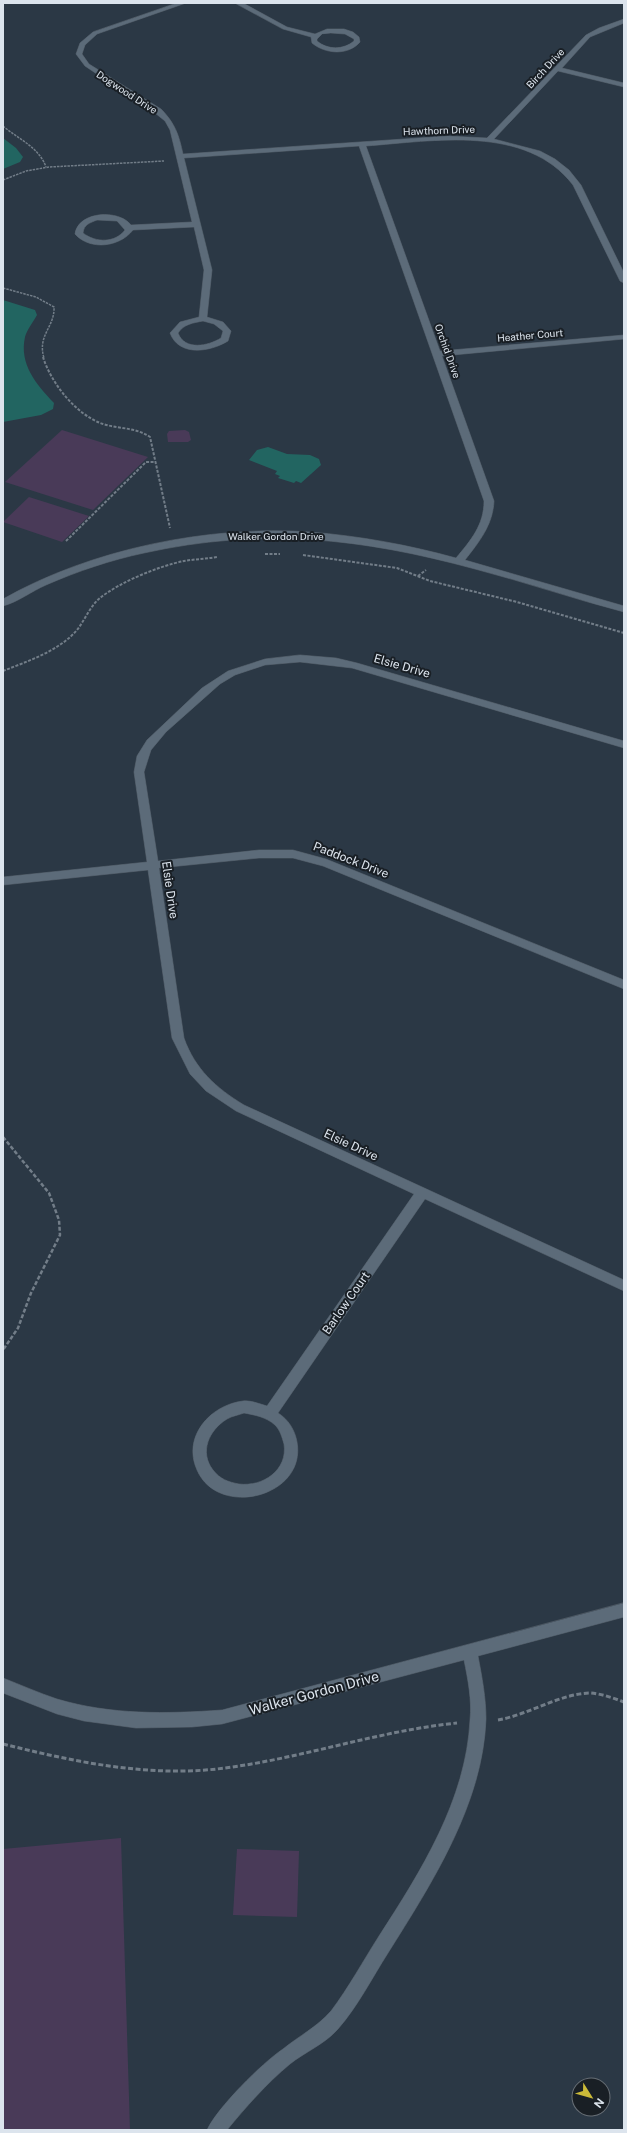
<svg xmlns="http://www.w3.org/2000/svg" width="627" height="2133" viewBox="0 0 627 2133" font-family="'Public Sans',sans-serif">
<rect width="100%" height="100%" fill="#2b3845"/>
<g fill="#493a58">
<polygon points="62,430 148,457 93,510 5,482"/>
<polygon points="185,430 189,432 191,440 188,442 168,442 167,434 169,431"/>
<polygon points="29,497 89,516 62,542 3,522"/>
<polygon points="121,1838 130,2130 3,2130 3,1849"/>
<polygon points="237,1849 299,1851 297,1917 233,1915"/>
</g>
<g fill="#226561">
<polygon points="3,138 16,148 23,157 20,162 3,169"/>
<path d="M3 300 35 310 37 315C33 322 27 330 25 337 19 364 36 384 54 403L53 409 41 415 3 422Z"/>
<polygon points="268,447 287,454 310,455 319,459 321,465 301,483 296,481 294,483 278,478 280,476 275,474 277,471 249,460 257,450"/>
</g>
<g fill="none" stroke-linecap="round" stroke-linejoin="round">
<defs>
<g id="minor">
<path d="M177 3H186L97 34 85 45 82 54 89 64 161 109C175 123 179 135 183 154L448 136 487 138 586 35 599 28 624 19V23L590 37 562 68 624 83V87L558 71 494 139 540 151 555 159 569 170 581 185 624 273V283L620 281 573 185C526 124 434 141 366 146L440 351 624 335V339L442 356 494 501C493 525 479 542 465 560L624 606V612C574 599 525 582 475 569 361 538 262 527 144 553 111 560 78 571 46 585 32 591 18 602 3 606V599C91 549 209 525 310 532 360 536 409 545 456 558 471 540 484 525 484 501L359 146 184 158 212 270 207 317 223 322 231 331 228 341C210 352 179 357 170 333L180 322 199 317 204 270 194 227 133 230C120 247 90 251 75 234 78 211 119 209 131 225L192 222 170 130 165 121 155 113 85 66 76 54 80 43 93 32ZM97 220 117 221 125 230C115 243 96 243 83 233 84 224 90 223 97 220ZM203 321 214 324 223 331 221 338C208 346 185 351 178 333 184 324 193 323 203 321Z"/>
<path d="M235 3H243L287 27 315 34 327 29H344L353 32 359 37 360 42C348 56 325 54 312 43L311 37 283 29ZM331 33 345 34 354 39V41C343 50 328 50 317 41V39L322 34Z"/>
<path d="M300 655 336 658 357 663 624 741V748L352 668 300 662 265 665 235 675 220 684 166 732 151 750 144 772 158 861 259 850H293L326 859 624 980V989L323 866 293 858H259L159 868 184 1038C195 1069 216 1088 244 1105L624 1280V1291L425 1199 278 1413C288 1419 295 1430 297 1442 307 1497 218 1519 197 1470 182 1437 210 1405 243 1401 250 1400 260 1404 267 1406L414 1194 236 1111 206 1091 190 1074 172 1038 148 870 3 885V877L147 862 134 772 137 756 147 740 202 688 228 671 265 659ZM244 1413C255 1415 266 1417 275 1425 280 1430 282 1437 284 1444 288 1470 263 1487 239 1484 228 1482 220 1479 213 1470 199 1452 209 1430 227 1419 232 1416 239 1415 244 1413Z"/>
<path d="M624 1603V1617L478 1656C482 1677 486 1698 486 1719 483 1804 432 1883 388 1953 372 1978 358 2006 338 2029 325 2044 305 2052 290 2064 266 2084 246 2107 227 2130H207C217 2108 262 2063 283 2049 299 2036 317 2027 331 2011 349 1987 363 1961 379 1936 421 1871 466 1800 470 1720 472 1700 468 1680 464 1660L222 1724 192 1727 136 1728 84 1721 57 1714 3 1693V1678C21 1685 39 1693 57 1699 111 1715 166 1714 222 1710Z"/>
</g>
</defs>
<use href="#minor" stroke="#4b5661" stroke-width="1"/>
<g stroke="#727d88" stroke-width="1.5" stroke-dasharray="2.5 1" stroke-linecap="butt">
<path d="M3 126C18 139 39 147 46 167"/>
<polyline points="3,180 26,171 49,167 164,161"/>
<path d="M3 288 36 297 54 307C55 327 37 335 44 358"/>
</g>
<g stroke="#727d88" stroke-width="2" stroke-dasharray="3 1.5" stroke-linecap="butt">
<path d="M43 357C51 383 76 415 103 424 119 429 135 427 150 437L170 528"/>
<polyline points="66,541 146,462 156,462"/>
<polyline points="265,554 280,554"/>
<polyline points="303,555 397,568 430,581 517,602 624,633"/>
<polyline points="418,576 426,570"/>
<path d="M3 671C28 661 59 651 77 630 85 620 90 606 100 598 120 582 159 566 184 561 195 559 206 559 217 557"/>
</g>
<polyline stroke="#727d88" stroke-width="2.5" stroke-dasharray="4 2" stroke-linecap="butt" points="3,1137 49,1193 59,1220 60,1235 31,1293 18,1328 3,1350"/>
<g stroke="#727d88" stroke-width="3" stroke-dasharray="5 2.5" stroke-linecap="butt">
<path d="M498 1720C528 1715 561 1693 591 1693 602 1694 613 1698 624 1702"/>
<path d="M3 1744C75 1762 150 1778 225 1768 303 1758 378 1731 457 1723"/>
</g>
<use href="#minor" fill="#5c6b79" fill-rule="evenodd"/>
</g>
<g text-anchor="middle" dominant-baseline="central" stroke-width="4" stroke-linejoin="round" paint-order="stroke">
<g font-size="10" fill="#dce4ed" stroke="#191f25">
<text transform="translate(545 68) rotate(-47)">Birch Drive</text>
<text transform="translate(127 92) rotate(33)">Dogwood Drive</text>
<text transform="translate(439 130) rotate(-2)">Hawthorn Drive</text>
<text transform="translate(530 335) rotate(-5)">Heather Court</text>
<text transform="translate(448 351) rotate(70)">Orchid Drive</text>
<text x="276" y="536">Walker Gordon Drive</text>
</g>
<g font-size="12" fill="#dce4ed" stroke="#191f25">
<text transform="translate(402 666) rotate(16)">Elsie Drive</text>
<text transform="translate(351 860) rotate(21)">Paddock Drive</text>
<text transform="translate(170 890) rotate(82)">Elsie Drive</text>
<text transform="translate(351 1145) rotate(25)">Elsie Drive</text>
<text transform="translate(346 1303) rotate(-55)">Barlow Court</text>
</g>
<g font-size="14" fill="#dce4ed" stroke="#191f25">
<text transform="translate(314 1693) rotate(-15)">Walker Gordon Drive</text>
</g>
</g>
<rect width="627" height="2133" fill="none" stroke="#dce4ed" stroke-width="8"/>
<g transform="translate(591 2097) rotate(127)"><circle r="19" fill="#191f25" stroke="#676e75"/>
<path d="M0-3L7 15L0 10L-7 15Z" fill="#cbba39"/>
<text y="-6" font-size="11" font-weight="bold" text-anchor="middle" fill="#dce4ed">N</text>
</g>
</svg>
